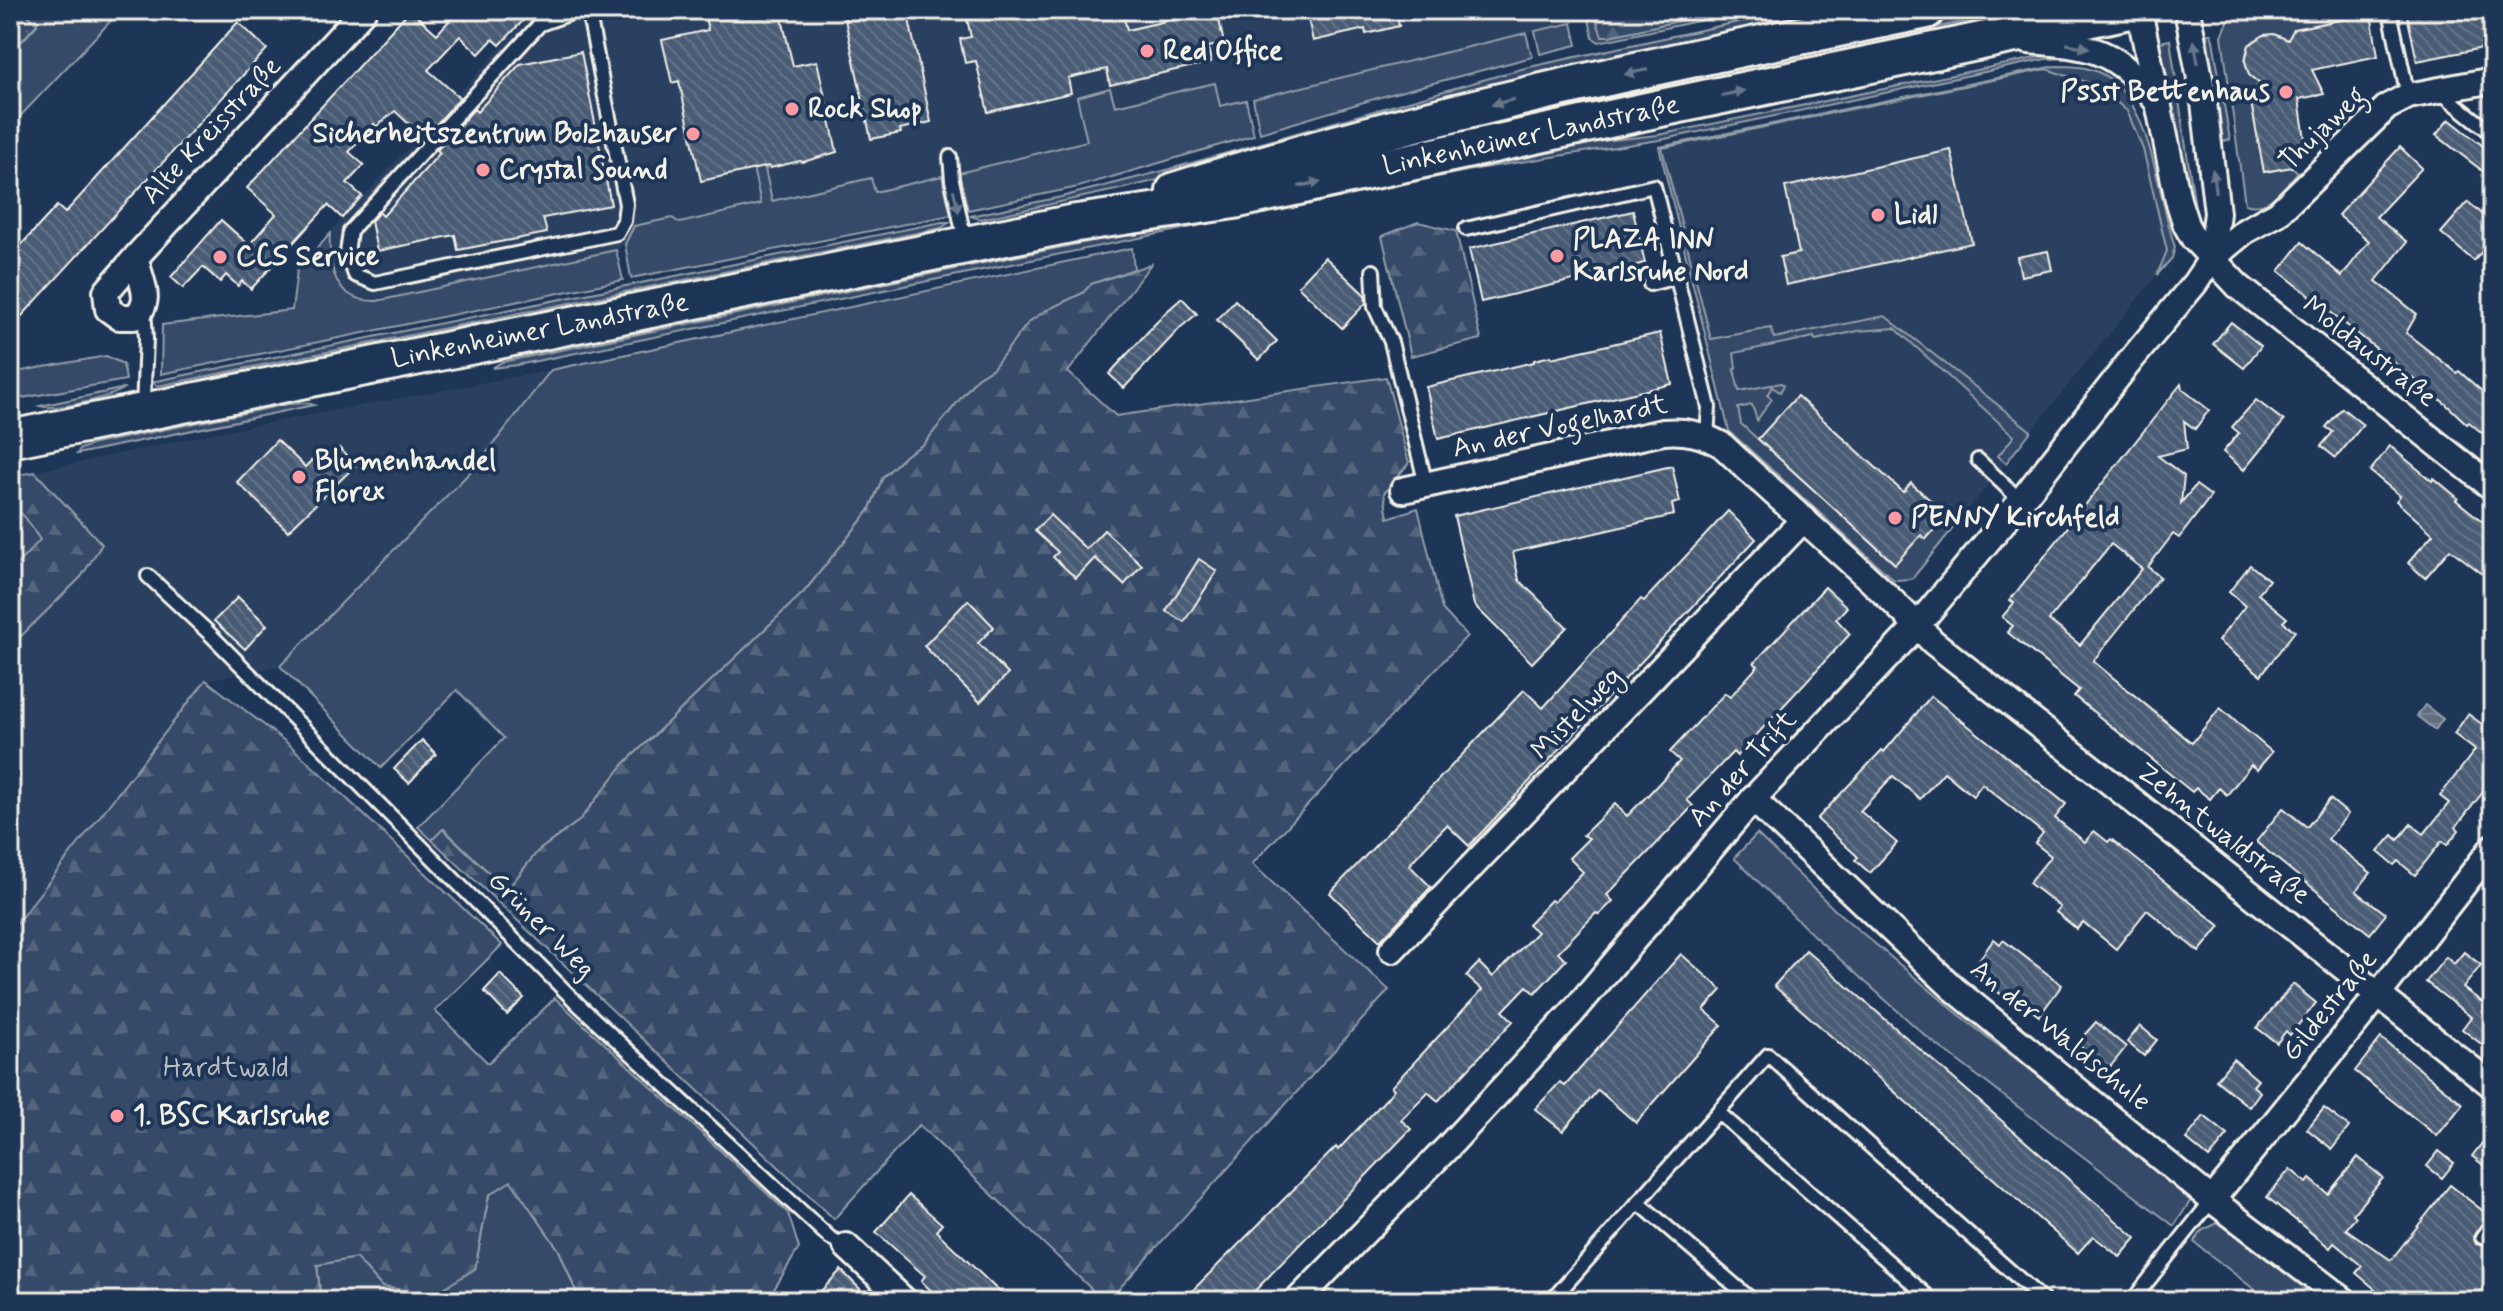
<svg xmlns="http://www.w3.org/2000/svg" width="2503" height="1311" viewBox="0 0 2503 1311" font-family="Mynerve,sans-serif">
<defs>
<pattern id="forest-firs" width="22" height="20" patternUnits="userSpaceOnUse" patternTransform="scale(2)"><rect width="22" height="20" fill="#354a67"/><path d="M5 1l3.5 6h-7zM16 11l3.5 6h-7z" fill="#53657d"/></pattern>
<pattern id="park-tufts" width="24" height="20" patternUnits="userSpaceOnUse" patternTransform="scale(2)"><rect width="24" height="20" fill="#354a67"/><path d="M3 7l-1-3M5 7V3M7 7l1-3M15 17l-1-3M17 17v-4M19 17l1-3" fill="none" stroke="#53657d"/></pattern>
<pattern id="garden-dots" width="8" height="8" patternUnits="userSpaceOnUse" patternTransform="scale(2)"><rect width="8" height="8" fill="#354a67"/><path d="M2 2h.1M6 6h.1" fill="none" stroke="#53657d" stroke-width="1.8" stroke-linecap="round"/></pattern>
<pattern id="water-rules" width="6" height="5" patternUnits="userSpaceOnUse" patternTransform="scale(2)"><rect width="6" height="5" fill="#5e6d82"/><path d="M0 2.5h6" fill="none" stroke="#768294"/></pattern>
<pattern id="building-back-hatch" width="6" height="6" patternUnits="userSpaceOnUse" patternTransform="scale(2)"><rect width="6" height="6" fill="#485b74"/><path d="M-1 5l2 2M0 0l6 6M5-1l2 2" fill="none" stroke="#637388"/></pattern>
</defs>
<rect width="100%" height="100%" fill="#1d3557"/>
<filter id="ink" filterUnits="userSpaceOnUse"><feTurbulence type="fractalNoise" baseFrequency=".0125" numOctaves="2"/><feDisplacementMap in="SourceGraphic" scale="16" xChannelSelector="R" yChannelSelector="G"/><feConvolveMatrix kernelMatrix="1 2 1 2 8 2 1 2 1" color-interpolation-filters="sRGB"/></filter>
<g filter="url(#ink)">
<g fill="#2a4060">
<polygon points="536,10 1587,10 1589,19 1220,106 1215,83 1115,107 1109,88 1077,97 1087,141 874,192 871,179 680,223 672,218 635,226 625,244 616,250 377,301 366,301 345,291 331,269 329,256 332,230"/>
<polygon points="2046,69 2098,86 2127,111 2143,149 2167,251 2157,275 1912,579 1735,431 1661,148"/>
<polygon points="551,370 477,465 280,666 206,680 15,925 10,920 10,647 81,577 102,544 35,472 219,432"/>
</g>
<g fill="#354a67" stroke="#949ea8" stroke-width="2">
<polygon points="23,10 121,10 10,127 10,54 37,25"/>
<polygon points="718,10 734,10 770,168 765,169 772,201 871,178 875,192 942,176 951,215 631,278 625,244 634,226 672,218 680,223 761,204"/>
<polygon points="1587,10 1593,10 1602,36 1609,36 1728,10 1750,10 1599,42 1593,38"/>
<polygon points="1793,10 1862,10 1125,188 981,219 970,216 1061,197 1163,171 1525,68"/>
<polygon points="1986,10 2021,10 1652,86 1524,125 1467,128 1834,41"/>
<path d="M2248 10 2385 11 2295 29 2287 41C2273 31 2261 33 2249 45 2242 61 2245 72 2259 83L2250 97 2264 172 2292 167 2298 172C2284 187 2268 212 2245 204L2222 36 2229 19Z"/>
<polygon points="1572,23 1577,45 1540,54 1535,31"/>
<polygon points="1526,33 1532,57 1384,96 1260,133 1253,99"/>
<polygon points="2207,34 2211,34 2213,40 2230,140 2222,142"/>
<polygon points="2170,40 2195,207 2192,210 2155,43"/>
<polygon points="2060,53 2076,58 2046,59 1665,139 1477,169 517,365 492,368 502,362 1555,146 1658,135"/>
<path d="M2055 66C2069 66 2084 66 2098 72 2152 95 2157 196 2175 247L2172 258 2157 275 2167 251 2143 149 2127 111 2098 86 2046 69 1662 148 1711 339 1771 328 1774 338 1885 316 2031 431 2006 463 1998 456 2014 436 1895 328 1858 331 1815 340 1814 337 1734 353 1736 368 1734 369 1739 391 1781 383 1784 385 1780 392 1772 387 1767 395 1772 399 1757 420 1752 405 1738 408 1741 424 1894 563 1921 535 1926 539 1949 513 1958 522 1912 579 1894 580 1729 431 1659 147Z"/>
<polygon points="1215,83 1220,106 1246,100 1254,135 1078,187 968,210 959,173 1087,141 1077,97 1110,88 1115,106"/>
<polygon points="942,222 950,222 941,228 158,386 151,382"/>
<path d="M330 234C328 268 335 302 377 301L616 250 623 280 161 374 162 325 292 310 297 270Z"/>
<polygon points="1132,248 1134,269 1091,284 1083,293 1045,311 1029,322 993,368 977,378 924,444 906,455 883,477 869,511 804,592 624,764 579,821 538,851 507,890 444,829 432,840 418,827 504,738 457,690 381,768 280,666 477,465 551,370"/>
<polygon points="106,356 123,364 126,380 10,400 10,373"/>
<path d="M125 388C110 398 56 411 40 406Z"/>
<polygon points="308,403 314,405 77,454 80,449 94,444 288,404"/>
<polygon points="10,504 25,517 41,540 10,572"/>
<polygon points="1757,834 1835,910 1969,1023 2190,1192 2191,1200 2174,1226 1928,1038 1814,936 1734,858"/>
<polygon points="511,1180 559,1250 580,1301 321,1301 317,1265 356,1258 382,1287 475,1269 489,1195"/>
<polygon points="2224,1220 2327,1301 2269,1301 2194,1242 2203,1230"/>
</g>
<g fill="url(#forest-firs)" stroke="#949ea8" stroke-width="2">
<polygon points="1593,10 1728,10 1610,36 1602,36"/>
<polygon points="1418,222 1456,231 1481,339 1411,356 1382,236"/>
<polygon points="1151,264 1068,372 1116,416 1386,377 1409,463 1384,493 1388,518 1418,508 1442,609 1467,636 1252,864 1389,990 1108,1301 1104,1301 919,1125 834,1219 432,840 443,829 507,890 538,851 579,821 624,764 804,592 869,511 883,477 906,455 924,444 977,378 993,368 1029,322 1045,311 1083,293 1091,284"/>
<polygon points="35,472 102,544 81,577 10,647 10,572 40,540 25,517 10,504 10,476"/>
<polygon points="206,680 291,746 502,945 435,1011 488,1063 555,998 788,1213 799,1248 767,1301 580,1301 559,1250 511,1181 489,1195 475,1269 434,1294 382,1287 356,1258 317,1265 321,1301 10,1301 10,920 16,924"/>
</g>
<polygon fill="url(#park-tufts)" stroke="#949ea8" stroke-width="2" points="1122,10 1173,10 1175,19 1127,30"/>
<polygon fill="url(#garden-dots)" stroke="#949ea8" stroke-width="2" points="10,10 23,10 37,24 10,54"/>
<polygon fill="url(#water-rules)" stroke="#9aa2ab" stroke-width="2" points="2425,705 2443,719 2435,730 2417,716"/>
<g fill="url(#building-back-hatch)" stroke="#f4f1e8" stroke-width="2" fill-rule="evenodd">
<polygon points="410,10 437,34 459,10 533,10 500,45 493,39 479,54 460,36 428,70 460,98 424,138 395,111 376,127 374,124 349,152 364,165 347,183 362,196 342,218 328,205 251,289 242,281 238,286 226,275 220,282 203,267 183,288 171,277 221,220 249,245 276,214 247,188"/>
<polygon points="739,10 780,10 793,66 817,61 837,152 803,162 800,161 770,168 769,166 701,181 679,81 672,83 662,40 708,30 705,17"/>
<polygon points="843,10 907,10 931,122 900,129 901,133 871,139"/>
<polygon points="1009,10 1122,10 1127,30 1175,19 1173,10 1217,10 1224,44 1208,47 1211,62 1110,85 1107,69 1068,78 1071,93 988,112 976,61 965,63 960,39 971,37 967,19"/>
<polygon points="1306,10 1396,10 1399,26 1366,34 1365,29 1313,41"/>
<polygon points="2406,10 2493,10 2493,46 2417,61"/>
<polygon points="2371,14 2378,56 2312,70 2324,94 2299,99 2307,152 2290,154 2292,167 2264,172 2250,97 2259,83 2249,75 2245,61 2249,45 2264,35 2274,34 2288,40 2294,29"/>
<polygon points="238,22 267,49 10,329 10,257 57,206 65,213"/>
<polygon points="581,52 611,205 543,218 547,233 458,250 455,235 377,251 371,221 379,212 383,216 440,153 437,150 474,109 477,112 520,64"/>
<polygon points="2449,119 2493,154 2493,161 2484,172 2436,135"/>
<polygon points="2400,147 2422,168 2376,217 2407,242 2376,281 2417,314 2406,333 2457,373 2459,371 2493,401 2493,442 2469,422 2467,424 2447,405 2279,271 2302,242 2342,276 2369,241 2338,215"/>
<polygon points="1951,150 1972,243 1786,285 1780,257 1799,253 1785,187"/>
<polygon points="2468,202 2493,223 2493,238 2474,261 2441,233"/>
<polygon points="1633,211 1645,263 1481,302 1469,249"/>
<polygon points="2048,251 2052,270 2021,276 2017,257"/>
<polygon points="1325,257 1365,295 1366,303 1342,328 1298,286"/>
<polygon points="1182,298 1197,314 1181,327 1124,388 1109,374 1165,313"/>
<polygon points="1235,300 1277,341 1259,360 1217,320"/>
<polygon points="2231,322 2261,346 2244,368 2213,344"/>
<polygon points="1660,333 1672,384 1438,439 1426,387 1534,362 1534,360 1551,356 1551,358"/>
<path d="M2181 384 2182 389 2209 410 2195 429 2184 421 2187 449 2158 456 2184 476 2181 503 2196 485 2211 496 2179 538 2173 534 2148 567 2160 577 2093 661 2192 743 2220 708 2272 752 2257 770 2251 765 2227 795 2219 788 2210 799 2196 788 2192 792 2074 696 2079 690 2007 632 2013 626 2002 617 2014 603 2010 600ZM2111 544 2142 569 2080 645 2049 620Z"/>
<polygon points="1797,396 1903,492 1911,483 1947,515 1926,539 1921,535 1895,564 1758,439"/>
<polygon points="2256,400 2284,421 2244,470 2223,452 2239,433 2232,427"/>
<polygon points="2342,408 2363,425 2336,458 2321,446 2333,432 2326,427"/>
<polygon points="277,440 305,467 312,460 320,468 339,448 356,465 288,531 237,482"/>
<polygon points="2390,446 2432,481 2434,478 2458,498 2456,500 2493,530 2493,582 2450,549 2425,578 2408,563 2433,534 2396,501 2400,496 2370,471"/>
<polygon points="1672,466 1680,502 1672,504 1674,515 1513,552 1519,580 1567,627 1532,663 1474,605 1454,516"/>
<polygon points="1728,511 1756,539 1469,846 1447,825 1427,845 1409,865 1431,887 1380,941 1330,893 1524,690 1543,708 1641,599 1644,601"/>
<polygon points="1050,515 1086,549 1104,530 1142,565 1124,585 1095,558 1076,578 1053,557 1058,552 1035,531"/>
<polygon points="1199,559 1217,571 1184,622 1166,611"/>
<polygon points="2250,565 2269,580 2258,594 2287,618 2283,622 2295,631 2261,675 2218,641 2245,606 2229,592"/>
<polygon points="1825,587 1847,607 1836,619 1850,634 1737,756 1733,752 1687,800 1693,806 1607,895 1613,901 1599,915 1596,913 1558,952 1566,960 1535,993 1527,986 1503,1011 1513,1021 1438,1101 1428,1092 1401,1120 1411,1129 1245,1301 1182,1301 1336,1147 1338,1150 1386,1099 1394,1089 1391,1087 1482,990 1466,976 1479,963 1493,977 1537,932 1528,924 1551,900 1554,902 1583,872 1569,858 1589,838 1583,835 1615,804 1627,816 1648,795 1680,761 1670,752 1725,693 1730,697 1758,666 1754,663"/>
<polygon points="238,597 267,625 245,649 214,621"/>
<polygon points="968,600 994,627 978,643 1008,674 980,702 924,646"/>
<polygon points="1931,696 2066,804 2055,818 2085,842 2094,831 2108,842 2111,839 2220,926 2199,952 2147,910 2116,949 2083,922 2077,929 2056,912 2060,907 2029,883 2051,856 2035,843 2043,833 1982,784 1973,796 1944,772 1920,799 1893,776 1860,811 1897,843 1870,873 1855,860 1858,857 1817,819 1882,750 1884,752"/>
<polygon points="2468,714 2490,730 2493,727 2493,779 2456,827 2459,830 2447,845 2442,841 2415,875 2398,861 2394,865 2378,852 2393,835 2398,840 2411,824 2424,834 2449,803 2440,796 2475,750 2454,734"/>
<polygon points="422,740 436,754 409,783 394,769"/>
<polygon points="2330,799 2348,814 2328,839 2371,873 2356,891 2386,914 2370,934 2256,842 2283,808 2307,827"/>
<polygon points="1994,939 2000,944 2003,940 2062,985 2039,1016 2010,994 2007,999 1971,971"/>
<polygon points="1806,950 2136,1238 2120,1257 2093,1236 2078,1253 1774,986"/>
<polygon points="2464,952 2481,965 2463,988 2493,1010 2493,1053 2462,1029 2471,1017 2426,982 2446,957 2454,964"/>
<polygon points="1681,954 1722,990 1704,1010 1722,1025 1636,1123 1598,1090 1563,1131 1535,1109 1560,1082 1565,1086"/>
<polygon points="500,974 524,998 507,1015 484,991"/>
<polygon points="2293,984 2316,1003 2290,1035 2286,1031 2277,1043 2257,1028"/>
<polygon points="2096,1022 2126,1047 2106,1072 2077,1043"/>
<polygon points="2140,1026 2157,1040 2144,1056 2127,1042"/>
<polygon points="2381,1038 2463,1104 2437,1136 2355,1071"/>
<polygon points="2233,1059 2258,1080 2253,1086 2260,1092 2249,1107 2216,1080"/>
<polygon points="2324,1108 2349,1127 2332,1149 2307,1129"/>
<polygon points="2204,1116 2228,1135 2209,1158 2186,1139"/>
<polygon points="2493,1129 2493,1173 2472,1156"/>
<polygon points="2439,1151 2454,1163 2442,1178 2427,1166"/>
<polygon points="2358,1157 2383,1178 2353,1214 2356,1217 2346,1229 2391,1260 2450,1185 2488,1215 2473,1237 2476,1244 2482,1246 2493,1237 2493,1276 2473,1301 2405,1301 2393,1291 2387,1299 2356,1273 2362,1266 2334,1243 2330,1248 2267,1197 2290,1169 2307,1183 2310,1179 2328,1194"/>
<polygon points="909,1195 942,1224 936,1231 1009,1301 942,1301 921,1281 925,1276 876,1232"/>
<polygon points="841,1270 872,1301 828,1301 820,1292"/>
</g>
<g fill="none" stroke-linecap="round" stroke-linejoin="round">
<defs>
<g id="service">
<polyline points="580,10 540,24 350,231 347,253 355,275 375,283 617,233 624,221 626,204 588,10"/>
<polyline points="2392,21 2408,96"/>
<polyline points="2439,91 2493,134"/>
<polyline points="950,157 952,180 965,241"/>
<polyline points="1466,229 1654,186 1709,407 1707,437"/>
<polyline points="1373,271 1375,307 1391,342 1426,485"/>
<polyline points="1650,284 1677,277"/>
<polyline points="143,408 146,339 144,308"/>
<polyline points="1978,460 2021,501"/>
<polyline points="148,576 208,632 579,1005 830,1238 846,1246"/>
<polyline points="1718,1112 1933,1301"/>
<polyline points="1638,1202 1753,1301"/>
<polyline points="2482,1237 2493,1222"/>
<polyline points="1551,1301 1768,1055 2044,1301"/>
<polyline points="2132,1301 2212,1200"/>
</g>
<g id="minor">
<polyline points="2139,10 2178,200 2186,225 2194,239 2238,286 2493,488"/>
<polyline points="2187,10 2203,94 2217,213 2211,259"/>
<path d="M2028 41C2094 46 2115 49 2158 103"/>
<path d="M136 257C138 279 156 300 134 317H119L108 309 106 292 136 257 364 10"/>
<path d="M1403 490 1663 432C1686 430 1702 434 1722 445 1792 512 1867 572 1933 642L2493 1086"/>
<polyline points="1753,799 1953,988 2212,1200 2345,1301"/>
<polyline points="1392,950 1804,519"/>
<polyline points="2212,1200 2378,995 2493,847"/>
<polyline points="846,1246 905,1301"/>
<polyline points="1297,1301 1447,1148 1572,1013 1753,799 1917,626 2021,501 2131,360 2195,283 2211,259 2245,231 2278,213 2387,107 2408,96 2493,80"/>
</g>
<g id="primary">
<path d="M1175 191C1420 114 1674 61 1926 10"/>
<polyline points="10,439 1070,224 1234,200 1656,109 2130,10"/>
</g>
</defs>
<use href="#service" stroke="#f4f1e8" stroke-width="18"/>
<use href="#minor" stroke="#f4f1e8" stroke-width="30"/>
<use href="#primary" stroke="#f4f1e8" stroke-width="42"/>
<use href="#service" stroke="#1d3557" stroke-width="12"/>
<use href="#minor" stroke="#1d3557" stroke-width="24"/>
<use href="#primary" stroke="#1d3557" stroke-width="36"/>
</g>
<defs><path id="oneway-solid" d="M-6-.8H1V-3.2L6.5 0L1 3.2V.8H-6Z" transform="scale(2)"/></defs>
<g fill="#68778a">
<use href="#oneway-solid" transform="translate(2078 46) rotate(10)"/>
<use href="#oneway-solid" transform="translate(2196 52) rotate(-100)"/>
<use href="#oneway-solid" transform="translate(1636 72) rotate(168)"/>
<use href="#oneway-solid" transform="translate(1733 93) rotate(-12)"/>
<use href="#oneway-solid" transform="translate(1503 102) rotate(166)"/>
<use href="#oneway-solid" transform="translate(2214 181) rotate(-96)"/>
<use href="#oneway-solid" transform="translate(1310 184) rotate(-12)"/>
<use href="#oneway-solid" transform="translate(956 201) rotate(77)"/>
</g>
</g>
<g fill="#ff9aa2" stroke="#1d3557" stroke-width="3">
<circle cx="1147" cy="51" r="8"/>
<circle cx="2286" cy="92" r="8"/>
<circle cx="792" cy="109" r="8"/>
<circle cx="693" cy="134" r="8"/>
<circle cx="483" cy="170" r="8"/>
<circle cx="1878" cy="215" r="8"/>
<circle cx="1557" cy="256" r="8"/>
<circle cx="220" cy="257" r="8"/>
<circle cx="299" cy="477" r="8"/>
<circle cx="1895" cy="518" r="8"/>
<circle cx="117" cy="1116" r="8"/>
</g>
<g text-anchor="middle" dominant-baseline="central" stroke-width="8" stroke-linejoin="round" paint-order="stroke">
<g font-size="28" font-weight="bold" fill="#f4f1e8" stroke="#1d3557" text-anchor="start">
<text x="1163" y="51">Red Office</text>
<text x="2270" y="92" text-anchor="end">Pssst Bettenhaus</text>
<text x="808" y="109">Rock Shop</text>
<text x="677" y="134" text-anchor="end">Sicherheitszentrum Bolzhauser</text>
<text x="499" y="170">Crystal Sound</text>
<text x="1894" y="215">Lidl</text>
<text x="1573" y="240">PLAZA INN<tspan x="1573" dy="32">Karlsruhe Nord</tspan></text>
<text x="236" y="257">CCS Service</text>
<text x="315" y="461">Blumenhandel<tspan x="315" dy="32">Florex</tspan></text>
<text x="1911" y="518">PENNY Kirchfeld</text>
<text x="133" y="1116">1. BSC Karlsruhe</text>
</g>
<g font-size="28" fill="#f4f1e8" stroke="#1d3557">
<text transform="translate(2323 129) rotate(-44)">Thujaweg</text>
<text transform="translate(212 131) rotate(-47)">Alte Kreisstraße</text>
<text transform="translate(1531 136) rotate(-12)">Linkenheimer Landstraße</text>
<text transform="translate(540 331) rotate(-11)">Linkenheimer Landstraße</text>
<text transform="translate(2369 352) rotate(38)">Moldaustraße</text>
<text transform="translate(1560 427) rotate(-12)">An der Vogelhardt</text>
<text transform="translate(1577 714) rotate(-46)">Mistelweg</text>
<text transform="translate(1743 769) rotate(-48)">An der Trift</text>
<text transform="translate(2223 834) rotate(38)">Zehntwaldstraße</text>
<text transform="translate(541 925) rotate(45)">Grüner Weg</text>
<text transform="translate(2330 1006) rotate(-51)">Gildestraße</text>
<text transform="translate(2060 1036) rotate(39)">An der Waldschule</text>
</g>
<g font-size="28" fill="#bbbfc1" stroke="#1d3557">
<text x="226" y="1068">Hardtwald</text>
</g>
</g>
<rect width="2503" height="1311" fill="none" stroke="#1d3557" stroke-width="40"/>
<rect x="20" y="20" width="2463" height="1271" fill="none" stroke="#f4f1e8" stroke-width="3" filter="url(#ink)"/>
</svg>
